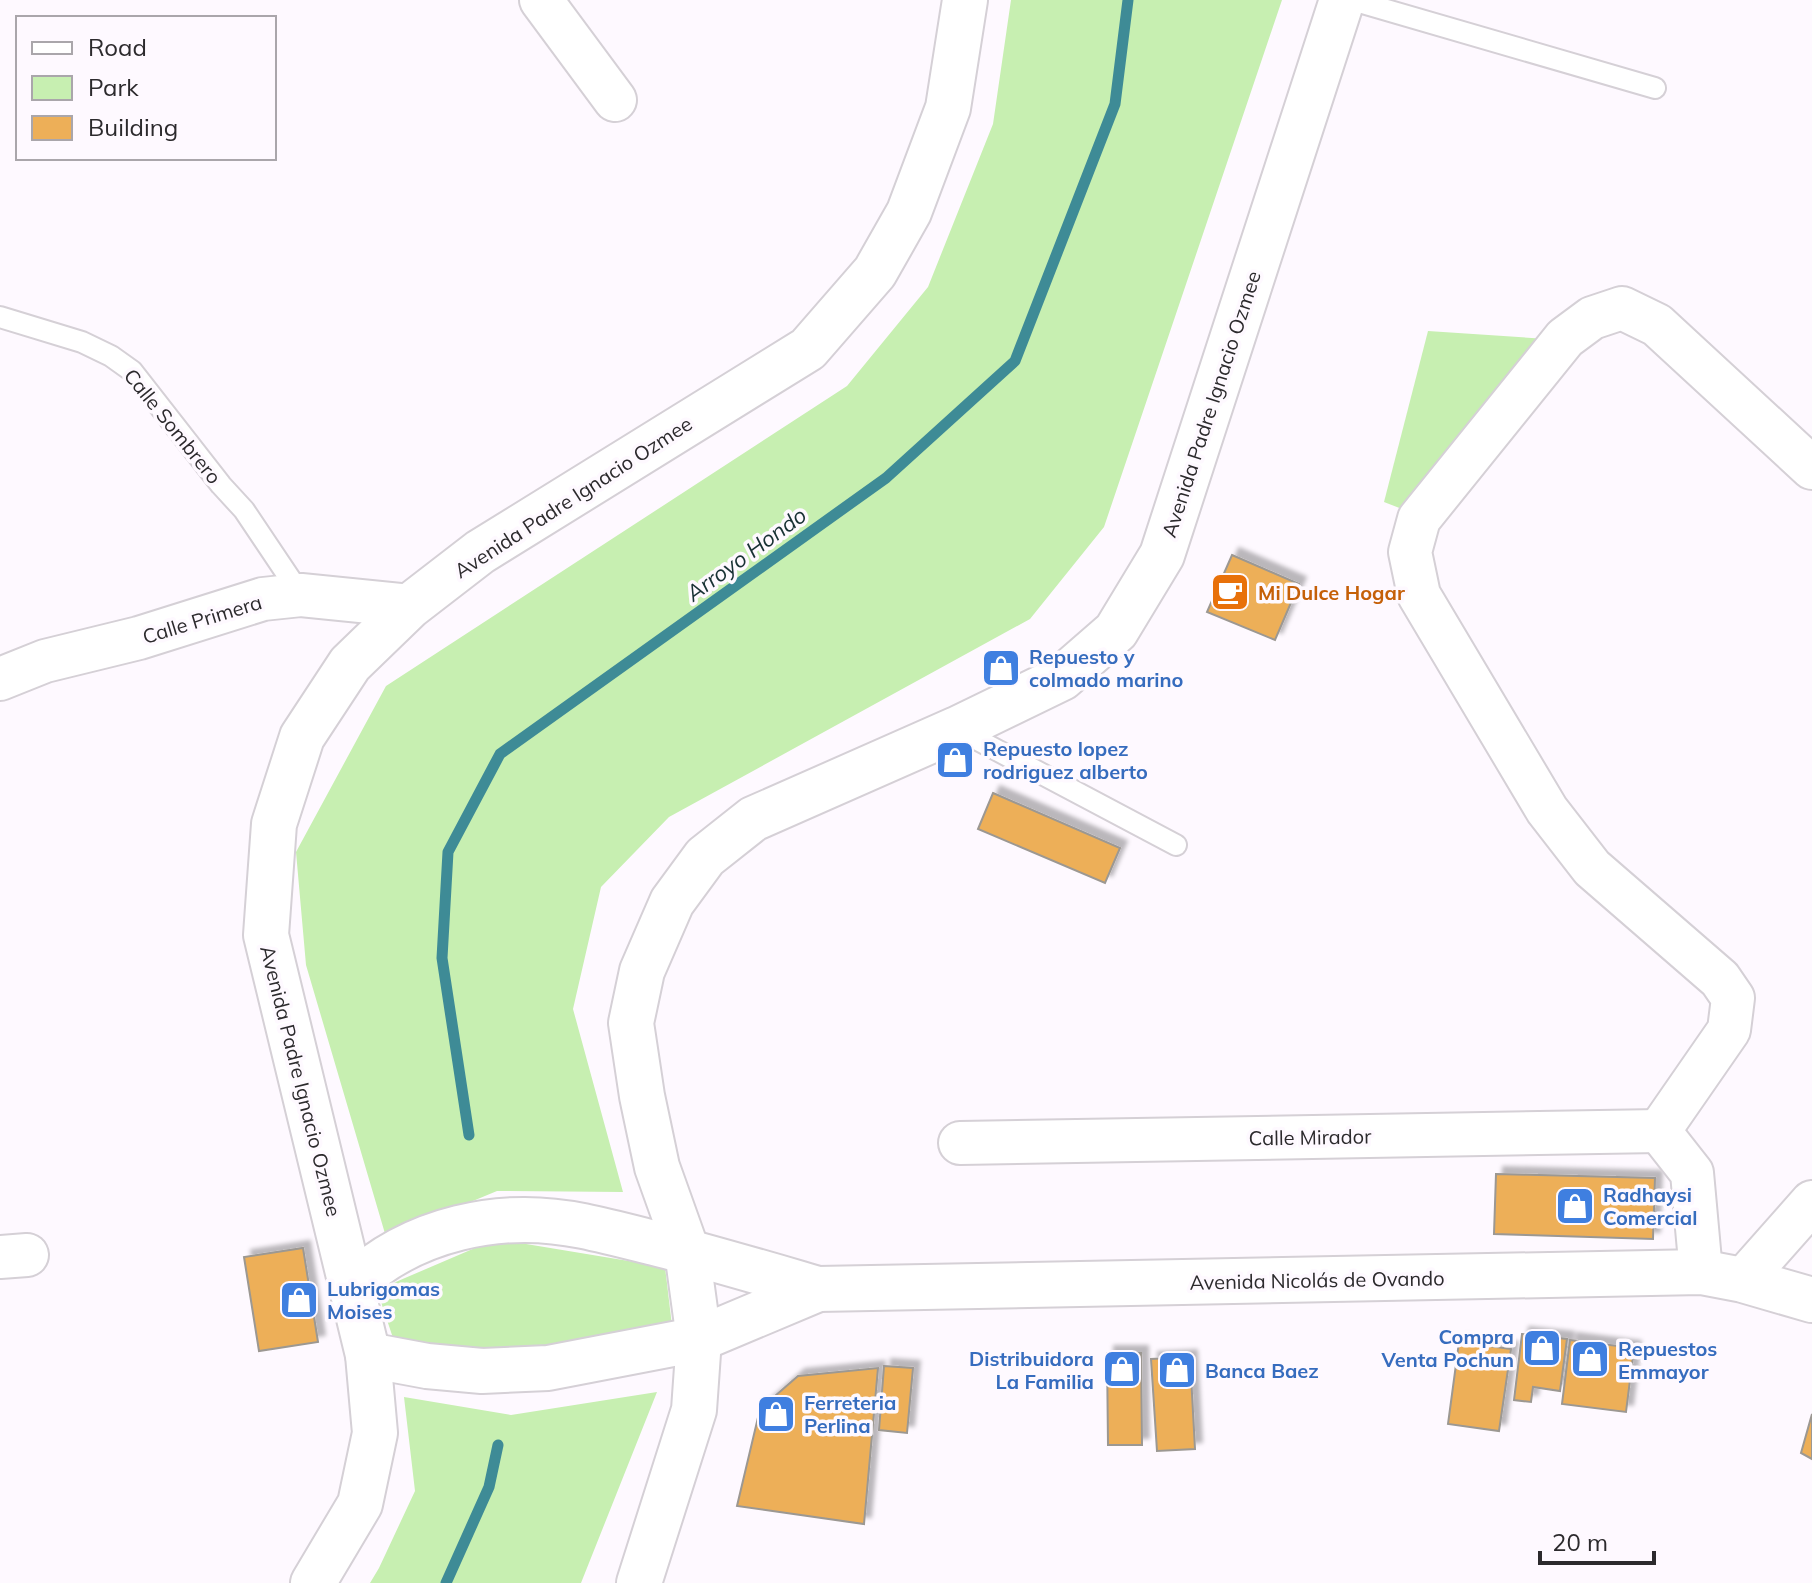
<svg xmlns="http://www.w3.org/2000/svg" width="1812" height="1583" viewBox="0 0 1812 1583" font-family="Mulish,sans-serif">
<defs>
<filter id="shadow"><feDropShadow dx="7" dy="-7" stdDeviation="2" flood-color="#0004"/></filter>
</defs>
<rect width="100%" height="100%" fill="#fef9ff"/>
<g fill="#c7efb1">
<polygon points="1011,0 1282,0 1104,527 1030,619 669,817 601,887 573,1009 623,1192 497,1191 386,1237 306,965 296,852 386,686 847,386 928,287 993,124"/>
<polygon points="1428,331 1547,339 1402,509 1384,502"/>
<polygon points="496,1239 665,1267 673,1334 537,1361 395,1344 377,1290"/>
<polygon points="657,1392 581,1583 370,1583 379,1568 415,1491 404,1397 511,1415"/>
</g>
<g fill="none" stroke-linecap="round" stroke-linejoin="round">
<g stroke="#3e8b96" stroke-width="11">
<polyline points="469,1135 442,958 448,852 500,754 886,478 1015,361 1115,104 1128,0"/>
<polyline points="446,1583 489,1487 498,1445"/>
</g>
</g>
<g fill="#edaf58" stroke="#9c9892" stroke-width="2" filter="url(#shadow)">
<polygon points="1232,555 1299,584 1275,640 1207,612"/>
<polygon points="993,793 1120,848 1105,883 978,829"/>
<polygon points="1496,1174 1655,1178 1653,1239 1494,1234"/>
<polygon points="303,1248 318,1342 259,1351 244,1257"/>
<polygon points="1522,1334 1567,1339 1560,1391 1533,1387 1531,1402 1514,1400"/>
<polygon points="1570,1340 1634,1348 1626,1412 1562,1404"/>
<polygon points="1459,1342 1511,1349 1499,1431 1448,1424"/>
<polygon points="1107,1353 1141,1353 1142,1445 1108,1445"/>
<polygon points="1190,1357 1195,1449 1157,1451 1151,1359"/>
<polygon points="884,1366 913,1368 907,1433 879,1430"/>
<polygon points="878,1368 864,1524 737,1506 760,1409 798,1376"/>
<polygon points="1812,1414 1812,1459 1801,1453"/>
</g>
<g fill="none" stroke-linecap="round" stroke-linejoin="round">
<defs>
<g id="lane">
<polyline points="1352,0 1655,88"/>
<polyline points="0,317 82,342 111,356 132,371 221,485 244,510 301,595"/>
<polyline points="957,729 1176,845"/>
</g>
<g id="street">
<polyline points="541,0 615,100"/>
<polyline points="0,679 45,661 139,638 263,599 301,595 410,606"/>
<polyline points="1659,1131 1729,1030 1733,998 1720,979 1592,868 1547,810 1419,595 1410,552 1419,519 1565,338 1592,318 1622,308 1657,325 1812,468"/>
<polyline points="1659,1131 1692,1173 1701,1272"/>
<polyline points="960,1143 1659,1131"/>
<polyline points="0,1257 27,1255"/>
<polyline points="1743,1280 1812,1202"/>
</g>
<g id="secondary">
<path d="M351 1286C412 1228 501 1209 583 1226 607 1231 630 1237 654 1243 709 1257 763 1273 818 1289L1701 1272 1743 1280 1812 1300"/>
<polyline points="368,1355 427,1366 482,1371 548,1368 699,1339 818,1289"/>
<polyline points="313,1583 360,1504 375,1433 368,1355 266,935 274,824 302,737 350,664 410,606 480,552 808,349 875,272 909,212 948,108 965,0"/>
<polyline points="639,1583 694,1410 699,1339 687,1251 657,1167 642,1096 631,1023 642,971 672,902 705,857 753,819 957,729 1062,678 1116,631 1162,555 1342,0"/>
</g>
</defs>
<use href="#lane" stroke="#d5d0d6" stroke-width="24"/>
<use href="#street" stroke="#d5d0d6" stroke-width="46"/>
<use href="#secondary" stroke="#d5d0d6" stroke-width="48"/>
<use href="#lane" stroke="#fff" stroke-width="20"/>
<use href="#street" stroke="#fff" stroke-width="42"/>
<use href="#secondary" stroke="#fff" stroke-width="44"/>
</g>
<defs>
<symbol id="cafe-square" viewBox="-11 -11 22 22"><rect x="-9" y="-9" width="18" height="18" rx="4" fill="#e8710a" stroke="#fef9ff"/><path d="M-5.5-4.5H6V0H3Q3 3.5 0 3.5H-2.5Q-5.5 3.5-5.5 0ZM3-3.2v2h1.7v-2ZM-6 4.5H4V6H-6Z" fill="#fff"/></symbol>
<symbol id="shop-square" viewBox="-11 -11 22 22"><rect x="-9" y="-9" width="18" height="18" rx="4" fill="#3f7fe0" stroke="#fef9ff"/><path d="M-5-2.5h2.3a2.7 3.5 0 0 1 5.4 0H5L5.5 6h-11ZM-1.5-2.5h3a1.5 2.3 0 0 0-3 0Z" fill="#fff"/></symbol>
</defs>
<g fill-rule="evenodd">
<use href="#cafe-square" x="1208" y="570" width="44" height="44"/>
<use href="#shop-square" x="979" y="646" width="44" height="44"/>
<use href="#shop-square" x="933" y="738" width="44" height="44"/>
<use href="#shop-square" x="1553" y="1184" width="44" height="44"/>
<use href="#shop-square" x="277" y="1278" width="44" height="44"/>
<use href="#shop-square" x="1520" y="1326" width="44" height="44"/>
<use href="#shop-square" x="1568" y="1337" width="44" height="44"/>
<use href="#shop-square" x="1100" y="1347" width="44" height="44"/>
<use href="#shop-square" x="1155" y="1348" width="44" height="44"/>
<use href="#shop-square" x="754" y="1392" width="44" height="44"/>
</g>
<g text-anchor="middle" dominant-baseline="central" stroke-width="7" stroke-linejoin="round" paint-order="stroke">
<g font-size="20" fill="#2c2a2d" stroke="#fef9ff">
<text transform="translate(1211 404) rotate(-72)">Avenida Padre Ignacio Ozmee</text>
<text transform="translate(173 426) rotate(51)">Calle Sombrero</text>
<text transform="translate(573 497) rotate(-33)">Avenida Padre Ignacio Ozmee</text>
<text transform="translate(202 619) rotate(-17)">Calle Primera</text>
<text transform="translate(301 1081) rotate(76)">Avenida Padre Ignacio Ozmee</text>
<text transform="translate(1310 1137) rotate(-1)">Calle Mirador</text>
<text transform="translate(1317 1280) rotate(-1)">Avenida Nicolás de Ovando</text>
</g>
<g font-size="20" font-weight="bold" fill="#c56008" stroke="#fef9ff" text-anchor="start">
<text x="1258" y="592">Mi Dulce Hogar</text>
</g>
<g font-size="20" font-weight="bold" fill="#366cbe" stroke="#fef9ff" text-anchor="start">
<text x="1029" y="656">Repuesto y<tspan x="1029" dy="23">colmado marino</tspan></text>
<text x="983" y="748">Repuesto lopez<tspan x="983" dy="23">rodriguez alberto</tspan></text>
<text x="1603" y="1194">Radhaysi<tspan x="1603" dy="23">Comercial</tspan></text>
<text x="327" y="1288">Lubrigomas<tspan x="327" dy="23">Moises</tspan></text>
<text x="1514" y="1336" text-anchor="end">Compra<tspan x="1514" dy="23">Venta Pochun</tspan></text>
<text x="1618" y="1348">Repuestos<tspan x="1618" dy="23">Emmayor</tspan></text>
<text x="1094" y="1358" text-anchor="end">Distribuidora<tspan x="1094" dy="23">La Familia</tspan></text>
<text x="1205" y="1370">Banca Baez</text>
<text x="804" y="1402">Ferreteria<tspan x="804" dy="23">Perlina</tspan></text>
</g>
<g font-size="22" font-style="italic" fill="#183134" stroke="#fef9ff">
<text transform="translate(746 554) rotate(-36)">Arroyo Hondo</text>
</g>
</g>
<rect x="16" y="16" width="260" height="144" fill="#fef9ff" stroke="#aaa6ab" stroke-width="2"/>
<rect x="32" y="42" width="40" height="12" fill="#ffffff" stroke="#aaa6ab" stroke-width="2"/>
<text x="88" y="56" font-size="24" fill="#2c2a2d">Road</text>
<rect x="32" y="76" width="40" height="24" fill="#c7efb1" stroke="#aaa6ab" stroke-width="2"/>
<text x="88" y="96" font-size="24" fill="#2c2a2d">Park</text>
<rect x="32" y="116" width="40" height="24" fill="#edaf58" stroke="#aaa6ab" stroke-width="2"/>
<text x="88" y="136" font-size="24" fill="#2c2a2d">Building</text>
<path d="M1540 1551v12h114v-12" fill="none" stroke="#2c2a2d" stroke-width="4"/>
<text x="1552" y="1551" font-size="24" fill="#2c2a2d" stroke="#fef9ff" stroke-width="6" paint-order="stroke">20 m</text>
</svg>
